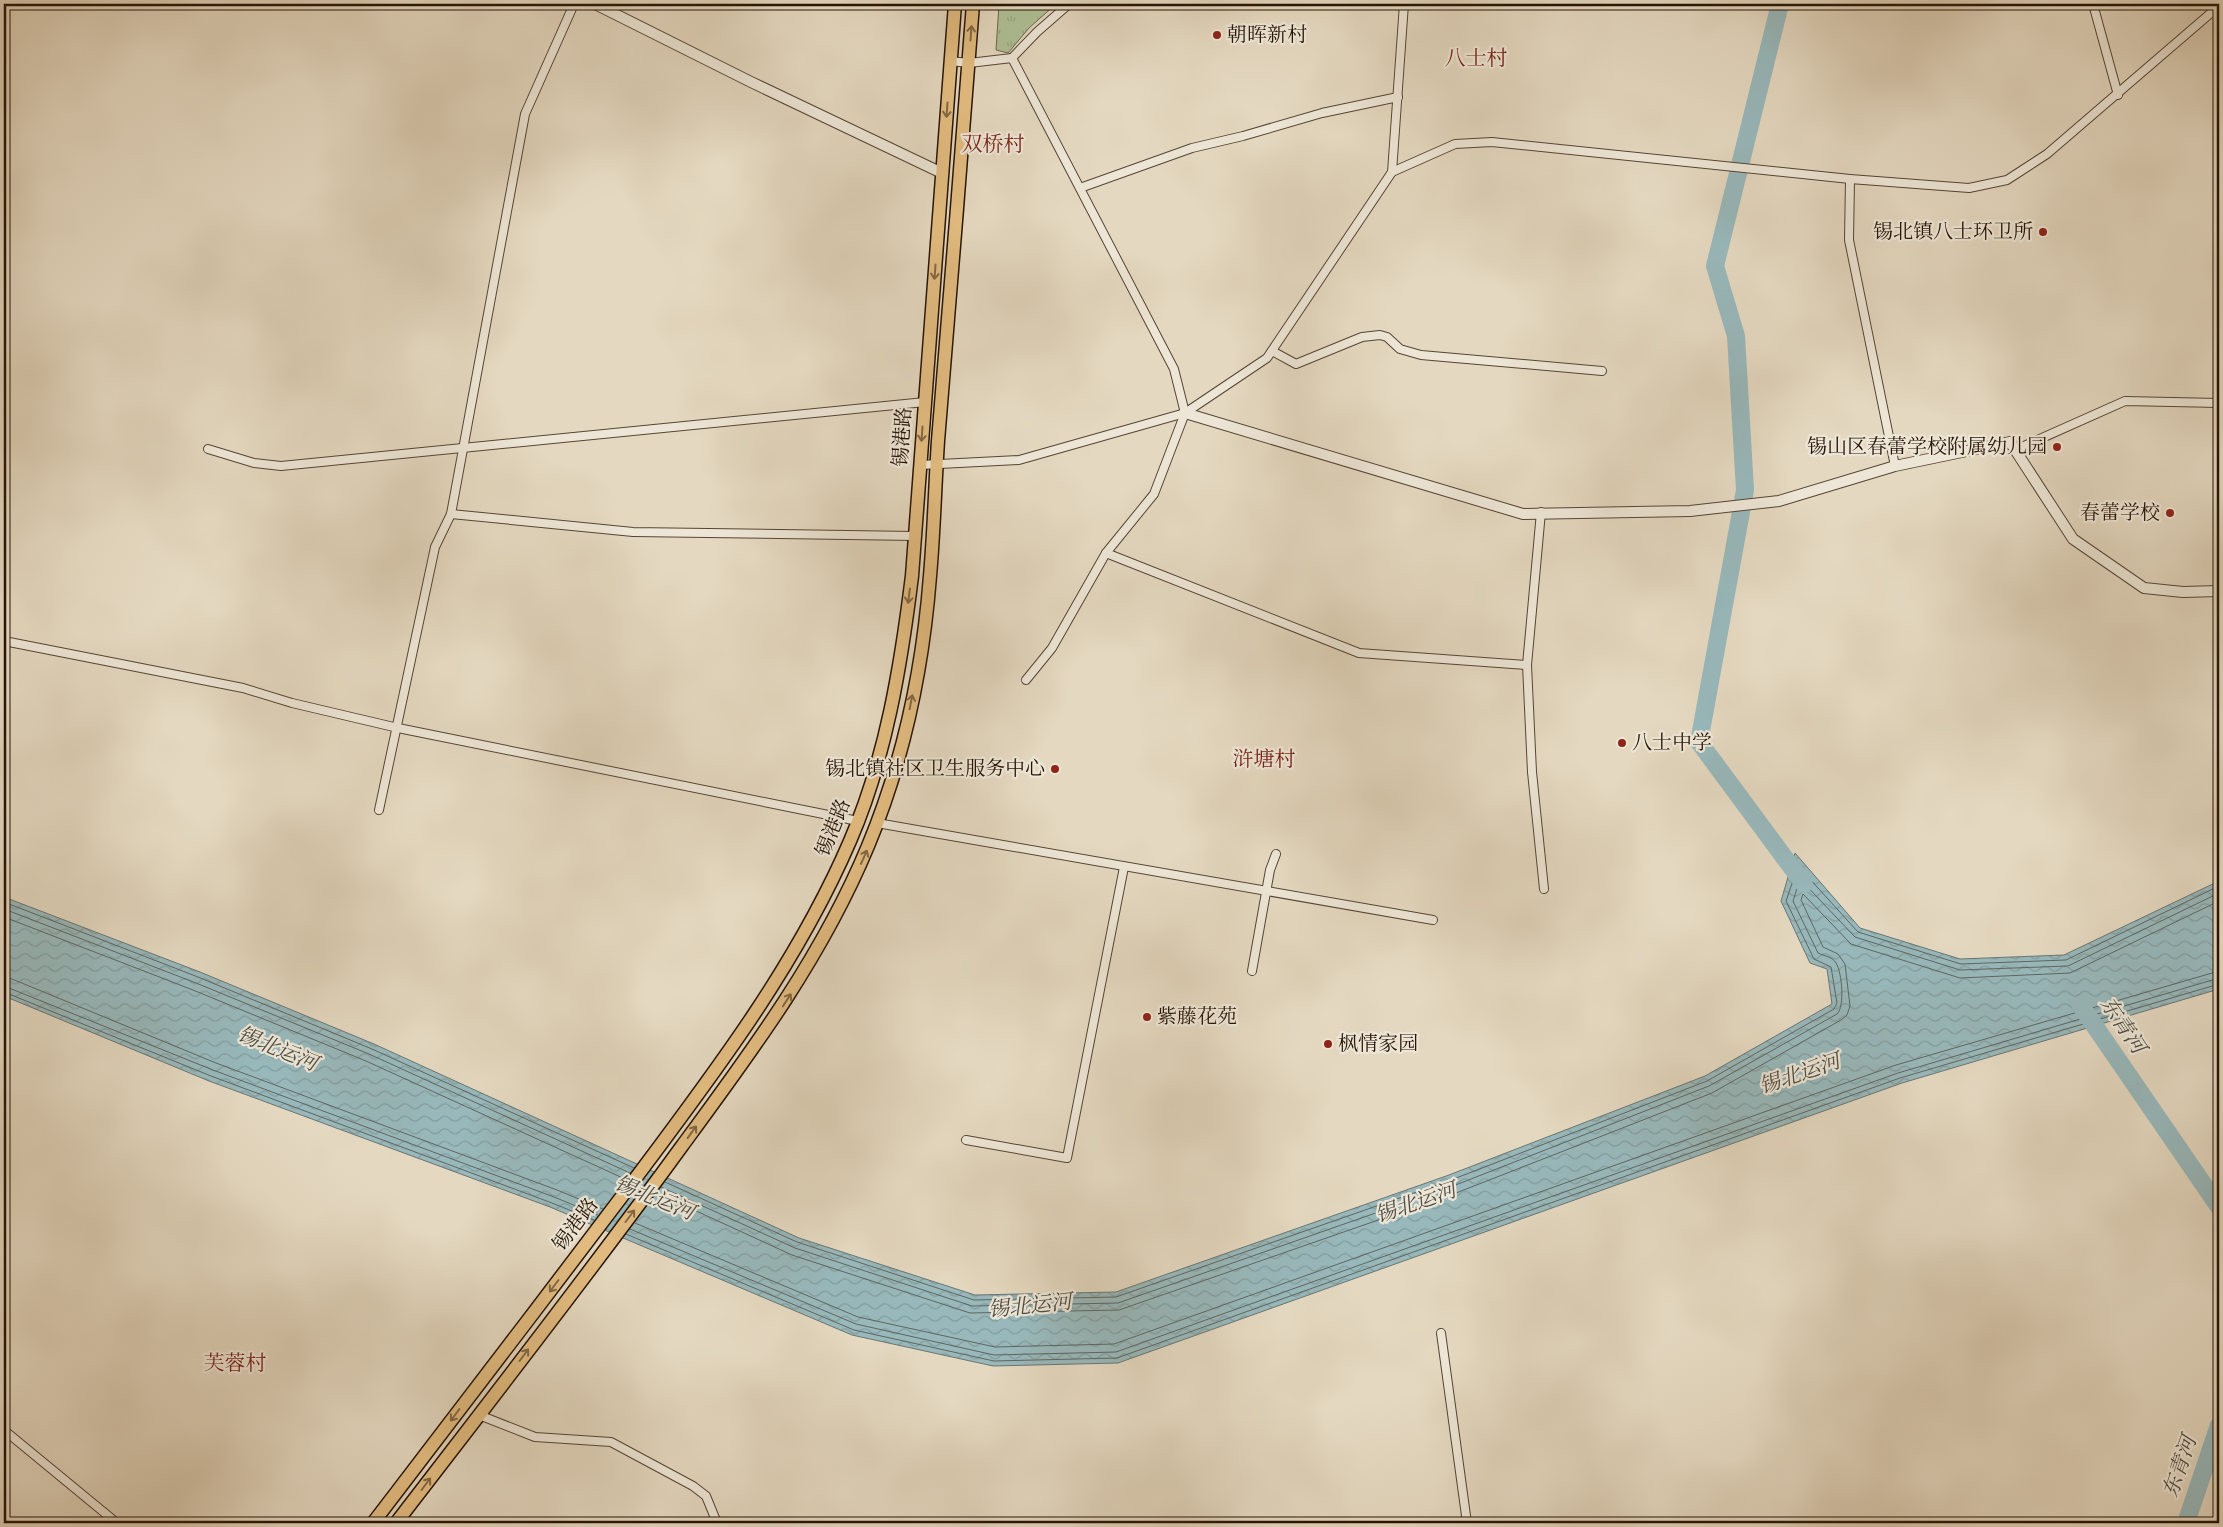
<svg xmlns="http://www.w3.org/2000/svg" width="2223" height="1527" viewBox="0 0 2223 1527" font-family="'IM FELL English','Noto Serif SC',serif">
<defs>
<pattern id="grass-tufts" width="24" height="20" patternUnits="userSpaceOnUse" patternTransform="scale(1.25)"><rect width="24" height="20" fill="#afc096"/><path d="M3 7l-1-3M5 7V3M7 7l1-3M15 17l-1-3M17 17v-4M19 17l1-3" fill="none" stroke="#96a480"/></pattern>
<pattern id="water-waves" width="16" height="10" patternUnits="userSpaceOnUse" patternTransform="scale(1.25)"><rect width="16" height="10" fill="#98b8bb"/><path d="M0 5q4-4 8 0t8 0" fill="none" stroke="#839d9f"/></pattern>
</defs>
<rect width="100%" height="100%" fill="#e4d8c0"/>
<filter id="stains"><feTurbulence type="fractalNoise" baseFrequency=".004" numOctaves="4"/><feColorMatrix values="0 0 0 0 .2 0 0 0 0 .09 0 0 0 0 .02 0 0 0 .5 -.17"/></filter>
<radialGradient id="worn" r=".72"><stop offset=".6" stop-color="#630" stop-opacity="0"/><stop offset="1" stop-color="#630" stop-opacity=".3"/></radialGradient>
<polygon fill="url(#grass-tufts)" stroke="#6a6a4e" points="999,4 1056,4 1029,28 1008,53 996,50"/>
<polygon fill="url(#water-waves)" stroke="#6a7673" points="1795,853 1860,928 1960,959 2064,955 2219,881 2219,989 1902,1083 1118,1363 993,1366 852,1335 550,1207 209,1081 4,996 4,897 200,972 374,1044 799,1238 975,1295 1116,1292 1449,1175 1705,1076 1832,1004 1827,969 1810,963 1781,901"/>
<g fill="none" stroke-linecap="round" stroke-linejoin="round">
<g stroke="#5f6660" stroke-width="1">
<polyline points="4,902 198,977 372,1049 634,1168"/>
<polyline points="4,909 196,983 369,1054 630,1173"/>
<polyline points="4,917 193,990 366,1061 625,1179"/>
<polyline points="4,978 12,979 216,1063 557,1190 603,1209"/>
<polyline points="4,986 213,1070 554,1197 598,1215"/>
<polyline points="4,992 211,1076 552,1203 594,1220"/>
<polyline points="665,1182 797,1242 974,1300 1116,1297 1451,1180 1707,1081 1834,1009 1837,1003 1831,967 1814,959 1786,901 1798,866 1858,932 1961,964 2066,960 2219,886"/>
<path d="M661 1187 795 1248 972 1306 1118 1303 1453 1186 1709 1086 1837 1014C1845 1007 1842 972 1836 963 1833 957 1824 956 1818 953L1793 901 1800 879 1855 937 1960 970 2068 966 2219 893"/>
<polyline points="657,1193 792,1255 970,1313 1119,1310 1456,1193 1712,1093 1841,1020 1847,1015 1850,1006 1845,964 1838,954 1823,947 1801,900 1803,894 1851,944 1960,978 2070,973 2219,901"/>
<polyline points="635,1223 858,1317 995,1347 1114,1344 1896,1065 2219,971"/>
<polyline points="630,1229 856,1324 994,1355 1116,1352 1898,1073 2219,978"/>
<polyline points="626,1234 854,1330 994,1361 1117,1358 1900,1078 2219,984"/>
</g>
<g stroke="#98b8bb" stroke-width="18">
<polyline points="1780,4 1715,266 1736,336 1745,490 1699,742 1804,884"/>
<polyline points="2081,1006 2219,1207"/>
<polyline points="2186,1523 2219,1425"/>
</g>
<defs>
<g id="minor">
<polyline points="2093,4 2118,95"/>
<polyline points="1012,58 1037,32 1069,4"/>
<polyline points="950,61 969,63 1012,58 1174,369 1185,413 1154,494 1106,553 1052,648 1026,680"/>
<polyline points="1392,172 1455,144 1492,142 1850,179 1969,188 2007,180 2047,154 2219,6"/>
<polyline points="1850,179 1849,240 1895,466"/>
<polyline points="1080,188 1192,148 1243,136 1322,113 1398,97"/>
<polyline points="1272,351 1296,364 1362,337 1380,335 1387,337 1400,349 1421,355 1602,371"/>
<polyline points="208,449 254,463 281,466 925,402"/>
<polyline points="2015,450 2125,401 2219,403"/>
<polyline points="920,465 1019,460 1185,413 1267,358 1392,172 1404,4"/>
<polyline points="1541,512 1527,665 1532,772 1544,889"/>
<polyline points="451,514 633,532 915,536"/>
<polyline points="1106,553 1359,653 1527,665"/>
<polyline points="4,641 243,688 292,703 398,728 858,821"/>
<polyline points="379,810 435,547 451,514 525,114 574,4"/>
<polyline points="877,823 1433,920"/>
<polyline points="1252,971 1270,870 1276,854"/>
<polyline points="966,1140 1067,1158 1124,867"/>
<polyline points="1441,1333 1467,1523"/>
<polyline points="479,1415 535,1437 611,1442 693,1486 706,1496 717,1523"/>
<polyline points="4,1430 117,1523"/>
</g>
<g id="tertiary">
<polyline points="595,4 751,82 942,173"/>
<polyline points="1185,413 1523,514 1690,511 1779,501 1895,466 2010,442 2073,539 2144,588 2183,592 2219,591"/>
</g>
<g id="primary">
<path d="M373 1523C458 1412 542 1302 626 1191 709 1080 795 969 850 841 886 758 901 665 912 576L955 4"/>
<path d="M396 1523C492 1398 589 1274 682 1146 752 1051 822 957 868 846 903 762 923 667 930 576 934 531 935 486 938 441 950 295 962 150 973 4"/>
</g>
</defs>
<use href="#minor" stroke="#564534" stroke-width="10"/>
<use href="#tertiary" stroke="#564534" stroke-width="12"/>
<use href="#primary" stroke="#261406" stroke-width="15"/>
<use href="#minor" stroke="#ede6d6" stroke-width="8"/>
<use href="#tertiary" stroke="#ede6d6" stroke-width="10"/>
<use href="#primary" stroke="#e2bc80" stroke-width="12"/>
</g>
<defs><path id="oneway-shaft" d="M-6 0H5M1.5-3L5.5 0L1.5 3" fill="none" stroke-width="1.6" stroke-linecap="round" stroke-linejoin="round" transform="scale(1.25)"/></defs>
<g stroke="#846843">
<use href="#oneway-shaft" transform="translate(971 33) rotate(-86)"/>
<use href="#oneway-shaft" transform="translate(947 110) rotate(94)"/>
<use href="#oneway-shaft" transform="translate(935 272) rotate(94)"/>
<use href="#oneway-shaft" transform="translate(922 434) rotate(94)"/>
<use href="#oneway-shaft" transform="translate(909 596) rotate(97)"/>
<use href="#oneway-shaft" transform="translate(911 702) rotate(-79)"/>
<use href="#oneway-shaft" transform="translate(864 857) rotate(-66)"/>
<use href="#oneway-shaft" transform="translate(787 1000) rotate(-57)"/>
<use href="#oneway-shaft" transform="translate(692 1132) rotate(-54)"/>
<use href="#oneway-shaft" transform="translate(630 1216) rotate(-53)"/>
<use href="#oneway-shaft" transform="translate(554 1286) rotate(127)"/>
<use href="#oneway-shaft" transform="translate(524 1355) rotate(-53)"/>
<use href="#oneway-shaft" transform="translate(455 1415) rotate(127)"/>
<use href="#oneway-shaft" transform="translate(426 1484) rotate(-53)"/>
</g>
<g fill="#8f2418" stroke="#ede6d6" stroke-width="2">
<circle cx="1217" cy="35" r="5"/>
<circle cx="2043" cy="232" r="5"/>
<circle cx="2057" cy="447" r="5"/>
<circle cx="2170" cy="513" r="5"/>
<circle cx="1622" cy="743" r="5"/>
<circle cx="1055" cy="769" r="5"/>
<circle cx="1147" cy="1017" r="5"/>
<circle cx="1328" cy="1044" r="5"/>
</g>
<g text-anchor="middle" dominant-baseline="central" stroke-width="4.5" stroke-linejoin="round" paint-order="stroke">
<g font-size="20" fill="#261406" stroke="#ede6d6" text-anchor="start">
<text x="1227" y="35">朝晖新村</text>
<text x="2033" y="232" text-anchor="end">锡北镇八士环卫所</text>
<text x="2047" y="447" text-anchor="end">锡山区春蕾学校附属幼儿园</text>
<text x="2160" y="513" text-anchor="end">春蕾学校</text>
<text x="1632" y="743">八士中学</text>
<text x="1045" y="769" text-anchor="end">锡北镇社区卫生服务中心</text>
<text x="1157" y="1017">紫藤花苑</text>
<text x="1338" y="1044">枫情家园</text>
</g>
<g font-size="20" fill="#261406" stroke="#ede6d6">
<text transform="translate(903 437) rotate(-86)">锡港路</text>
<text transform="translate(834 828) rotate(-68)">锡港路</text>
<text transform="translate(576 1225) rotate(-53)">锡港路</text>
</g>
<g font-size="21" fill="#7a1f14" stroke="#ede6d6">
<text x="1476" y="59">八士村</text>
<text x="993" y="145">双桥村</text>
<text x="1264" y="760">浒塘村</text>
<text x="235" y="1364">芙蓉村</text>
</g>
<g font-size="21" font-style="italic" fill="#4e4d45" stroke="#ede6d6">
<text transform="translate(2122 1026) rotate(56)">东青河</text>
<text transform="translate(277 1050) rotate(22)">锡北运河</text>
<text transform="translate(1800 1075) rotate(-19)">锡北运河</text>
<text transform="translate(654 1199) rotate(22)">锡北运河</text>
<text transform="translate(1416 1204) rotate(-19)">锡北运河</text>
<text transform="translate(1030 1307) rotate(-6)">锡北运河</text>
<text transform="translate(2181 1467) rotate(-71)">东青河</text>
</g>
</g>
<rect width="2223" height="1527" fill="none" stroke="#e4d8c0" stroke-width="20"/>
<rect x="5" y="5" width="2213" height="1517" fill="none" stroke="#261406" stroke-width="2.5"/>
<rect x="10" y="10" width="2203" height="1507" fill="none" stroke="#261406"/>
<rect width="100%" height="100%" filter="url(#stains)"/>
<rect width="100%" height="100%" fill="url(#worn)"/>
</svg>
